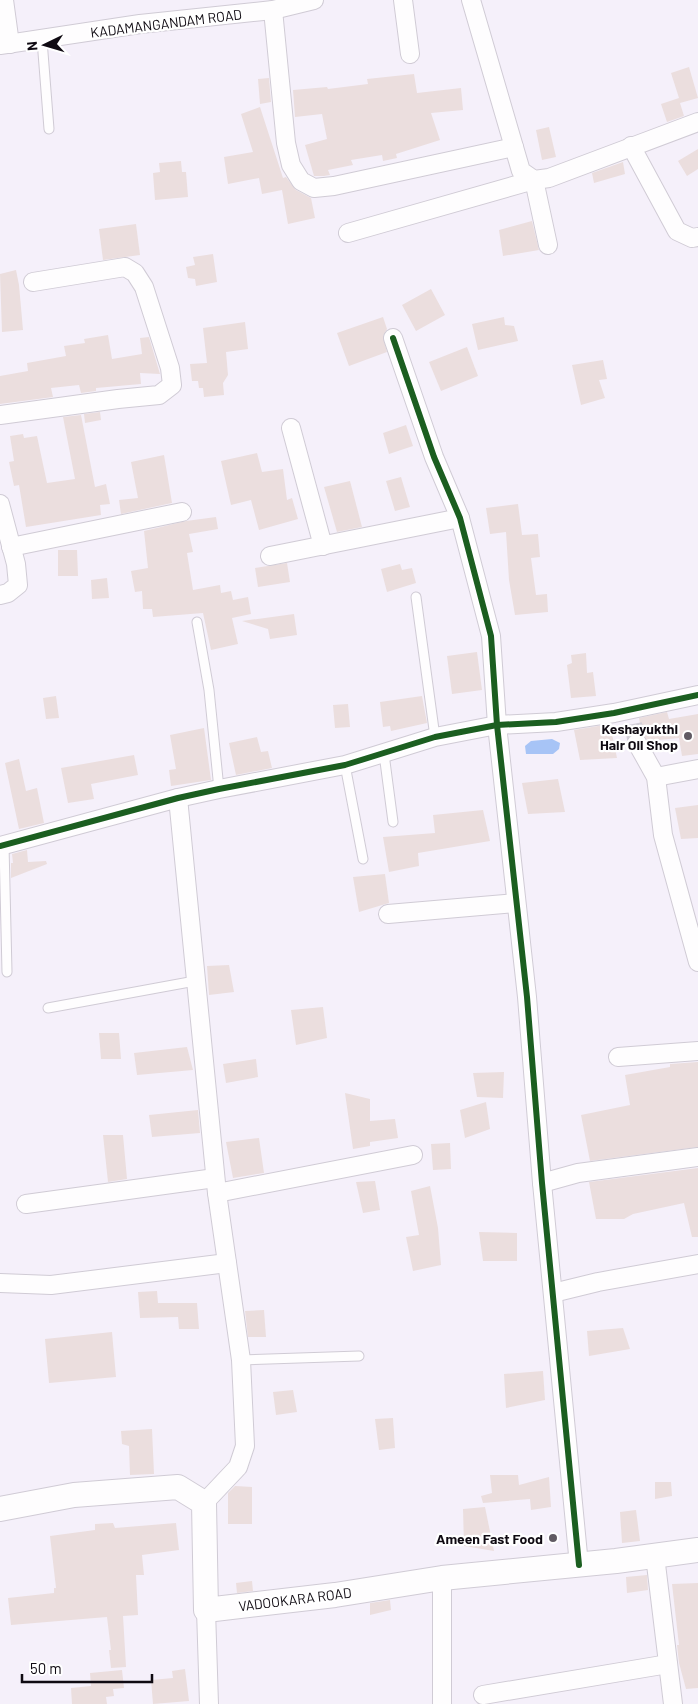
<svg xmlns="http://www.w3.org/2000/svg" width="698" height="1704" viewBox="0 0 698 1704" font-family="Barlow,sans-serif">
<rect width="100%" height="100%" fill="#f5f0fa"/>
<polygon fill="#a7c4f6" points="552,739 560,743 559,749 553,754 526,754 525,746 531,741"/>
<g fill="#ebdede">
<polygon points="689,67 698,98 680,103 684,116 667,122 661,104 679,98 671,73"/>
<polygon points="414,74 417,93 461,88 463,110 431,113 440,140 396,154 397,158 383,161 382,155 351,160 353,165 328,170 330,175 324,176 314,176 305,145 327,139 322,114 295,117 293,90 327,87 328,89 368,84 367,79"/>
<polygon points="269,78 271,102 260,104 258,79"/>
<polygon points="260,107 283,178 286,177 296,190 311,198 315,218 288,224 282,190 262,194 259,178 228,184 224,157 253,152 241,114"/>
<polygon points="549,127 556,157 542,160 536,130"/>
<polygon points="698,149 698,169 687,176 678,161"/>
<polygon points="181,161 182,172 186,172 188,197 155,200 153,173 160,172 159,163"/>
<polygon points="623,162 625,174 594,183 592,173"/>
<polygon points="532,221 539,250 503,256 499,230"/>
<polygon points="136,224 140,255 103,260 99,229"/>
<polygon points="213,254 217,282 196,286 195,279 188,278 186,267 195,265 193,257"/>
<polygon points="16,270 19,285 23,330 2,332 0,274"/>
<polygon points="431,289 445,315 416,331 402,305"/>
<polygon points="383,317 387,329 383,336 387,352 349,366 337,333"/>
<polygon points="504,317 505,325 514,326 518,341 478,350 472,324"/>
<polygon points="245,322 248,349 226,352 228,375 223,383 224,395 204,397 203,388 199,388 198,381 192,381 190,364 207,363 203,328"/>
<polygon points="108,335 112,359 142,354 140,338 149,337 160,374 140,373 141,384 96,388 96,391 81,393 79,385 51,388 53,397 0,404 0,376 28,371 27,363 66,356 64,346 85,343 84,339"/>
<polygon points="467,347 478,376 441,391 429,362"/>
<polygon points="603,360 607,379 599,380 605,398 581,405 572,365"/>
<polygon points="100,412 101,420 85,423 84,414"/>
<polygon points="81,415 95,487 106,484 110,504 100,505 101,515 26,527 19,485 14,486 9,462 14,461 10,436 23,434 24,438 37,436 47,483 75,479 63,417"/>
<polygon points="406,425 413,446 389,454 383,433"/>
<polygon points="257,453 262,472 283,469 287,500 292,498 298,519 259,530 251,500 231,505 221,461"/>
<polygon points="164,455 172,503 121,514 119,500 138,498 131,462"/>
<polygon points="401,477 410,507 395,511 386,481"/>
<polygon points="350,481 362,527 337,532 324,487"/>
<polygon points="518,504 522,535 538,534 540,557 531,558 536,595 547,594 548,612 515,615 509,580 506,532 490,534 486,508"/>
<polygon points="216,517 218,529 189,534 193,552 187,553 193,590 220,585 221,593 231,591 233,600 248,597 251,614 232,618 238,644 211,650 203,613 153,617 152,609 143,609 142,591 135,592 131,571 148,568 144,531 186,521"/>
<polygon points="58,550 77,550 78,576 58,576"/>
<polygon points="287,563 290,582 258,587 255,568"/>
<polygon points="400,564 402,570 412,568 416,583 387,592 381,569"/>
<polygon points="107,578 109,598 92,599 91,580"/>
<polygon points="294,614 297,635 270,639 268,629 242,621"/>
<polygon points="477,652 482,690 452,694 447,656"/>
<polygon points="586,653 587,673 593,672 596,696 571,698 567,665 572,663 571,655"/>
<polygon points="56,696 59,718 46,719 43,698"/>
<polygon points="422,696 427,723 391,731 390,726 383,727 380,702"/>
<polygon points="348,704 350,727 335,728 333,705"/>
<polygon points="667,712 669,719 698,714 698,754 682,756 679,738 648,741 642,734 639,718"/>
<polygon points="610,724 617,758 580,760 574,730"/>
<polygon points="204,728 211,780 171,786 169,770 176,769 170,735"/>
<polygon points="257,737 261,752 268,751 272,768 236,775 229,743"/>
<polygon points="134,755 138,775 91,784 94,799 68,803 61,768"/>
<polygon points="19,759 26,791 37,788 44,823 19,829 5,763"/>
<polygon points="558,779 565,812 528,814 522,783"/>
<polygon points="698,805 698,838 681,839 675,808"/>
<polygon points="483,810 490,841 418,853 419,866 389,872 383,837 435,833 433,815"/>
<polygon points="27,850 28,862 46,861 47,864 11,878 11,863 13,863 12,854"/>
<polygon points="385,874 389,903 359,912 353,877"/>
<polygon points="229,965 234,992 209,995 207,966"/>
<polygon points="323,1007 327,1038 296,1045 291,1010"/>
<polygon points="99,1033 119,1033 121,1059 101,1059"/>
<polygon points="187,1047 193,1070 137,1075 134,1053"/>
<polygon points="256,1059 258,1077 226,1083 223,1064"/>
<polygon points="698,1062 698,1147 590,1161 581,1115 630,1105 625,1075 670,1067 670,1064"/>
<polygon points="504,1072 503,1098 477,1097 473,1073"/>
<polygon points="345,1093 370,1099 370,1121 395,1119 398,1138 370,1142 370,1146 353,1149"/>
<polygon points="486,1102 490,1129 465,1138 460,1110"/>
<polygon points="198,1110 200,1133 152,1137 149,1115"/>
<polygon points="103,1135 123,1135 127,1179 108,1182"/>
<polygon points="259,1138 264,1173 233,1178 226,1142"/>
<polygon points="450,1143 451,1169 433,1170 431,1144"/>
<polygon points="698,1168 698,1237 692,1237 684,1203 633,1214 624,1219 596,1219 589,1182"/>
<polygon points="375,1181 380,1210 363,1213 356,1182"/>
<polygon points="430,1186 438,1228 441,1265 413,1271 406,1237 419,1235 411,1191"/>
<polygon points="479,1232 517,1233 517,1261 483,1261"/>
<polygon points="157,1291 158,1303 197,1303 199,1329 179,1329 178,1317 140,1318 138,1292"/>
<polygon points="264,1310 266,1337 248,1337 245,1311"/>
<polygon points="623,1328 630,1349 589,1356 587,1331"/>
<polygon points="112,1332 116,1377 49,1383 45,1339"/>
<polygon points="543,1371 545,1400 506,1408 504,1374"/>
<polygon points="293,1390 297,1412 276,1415 273,1392"/>
<polygon points="393,1418 395,1448 379,1450 375,1419"/>
<polygon points="152,1429 154,1474 130,1475 129,1446 122,1444 121,1431"/>
<polygon points="490,1475 518,1475 519,1485 549,1477 551,1507 531,1510 530,1499 483,1503 481,1496 492,1493"/>
<polygon points="655,1482 671,1482 672,1496 655,1499"/>
<polygon points="235,1486 252,1487 252,1524 228,1524 228,1493"/>
<polygon points="485,1507 494,1551 464,1546 463,1509"/>
<polygon points="636,1510 640,1541 622,1543 620,1512"/>
<polygon points="113,1523 115,1528 176,1523 179,1550 142,1555 144,1575 136,1575 138,1615 123,1616 126,1667 111,1668 109,1650 111,1650 107,1617 11,1625 8,1598 54,1593 54,1588 56,1588 50,1536 95,1530 95,1524"/>
<polygon points="647,1575 648,1590 627,1593 626,1577"/>
<polygon points="252,1581 253,1591 237,1593 236,1583"/>
<polygon points="698,1583 698,1688 686,1689 679,1663 677,1645 679,1645 672,1584"/>
<polygon points="390,1600 391,1610 370,1615 370,1603"/>
<polygon points="185,1669 189,1701 153,1704 151,1680 173,1678 172,1671"/>
<polygon points="122,1670 124,1688 113,1689 114,1696 106,1697 107,1704 72,1704 71,1688 91,1686 90,1673"/>
</g>
<g fill="none" stroke-linecap="round" stroke-linejoin="round">
<polyline stroke="#d2ced7" stroke-width="18" stroke-dasharray="18 9" stroke-linecap="butt" points="633,724 637,743"/>
<defs>
<g id="service">
<polyline points="42,40 49,129"/>
<polyline points="416,597 435,737"/>
<polyline points="197,622 209,690 219,789"/>
<polyline points="384,754 393,822"/>
<polyline points="345,765 363,859"/>
<polyline points="4,845 7,972"/>
<polyline points="48,1008 195,981"/>
<polyline points="241,1360 359,1356"/>
</g>
<g id="minor">
<polyline points="4,0 10,44"/>
<polyline points="403,0 410,54"/>
<polyline points="471,0 521,171 534,180 549,178 698,122"/>
<polyline points="273,10 286,143 291,165 301,181 314,188 334,186 514,147"/>
<polyline points="0,45 140,24 273,10 314,0"/>
<polyline points="631,146 677,231 692,238 698,237"/>
<polyline points="348,233 534,180 548,245"/>
<polyline points="393,338 434,457 460,518 491,636 497,725 527,997 542,1183 579,1565"/>
<polyline points="0,415 118,399 159,395 172,385 170,368 144,287 135,273 125,267 33,282"/>
<polyline points="291,428 323,546"/>
<polyline points="0,504 16,564 18,585 8,593 0,595"/>
<polyline points="11,547 182,512"/>
<polyline points="270,556 460,518"/>
<polyline points="637,743 656,777 663,835 698,962"/>
<polyline points="656,777 698,769"/>
<polyline points="178,798 217,1193 413,1155"/>
<polyline points="0,846 178,798 219,789 345,765 435,737 497,725 556,722 614,713 698,695"/>
<polyline points="388,914 516,903"/>
<polyline points="618,1057 698,1051"/>
<polyline points="542,1183 578,1173 698,1157"/>
<polyline points="26,1204 215,1178"/>
<polyline points="0,1283 51,1285 227,1263"/>
<polyline points="553,1293 598,1282 698,1264"/>
<polyline points="204,1503 238,1467 245,1446 241,1360 217,1193"/>
<polyline points="655,1556 673,1704"/>
<polyline points="442,1578 442,1704"/>
<polyline points="206,1610 209,1704"/>
<polyline points="483,1695 668,1664"/>
</g>
<polyline id="secondary" points="0,1509 74,1495 178,1487 204,1503 206,1610 335,1595 442,1578 616,1561 698,1550"/>
</defs>
<use href="#service" stroke="#d0cbd5" stroke-width="11"/>
<use href="#minor" stroke="#d0cbd5" stroke-width="20"/>
<use href="#secondary" stroke="#d0cbd5" stroke-width="26"/>
<use href="#service" stroke="#fefdfe" stroke-width="9"/>
<use href="#minor" stroke="#fefdfe" stroke-width="18"/>
<use href="#secondary" stroke="#fefdfe" stroke-width="24"/>
<defs>
<g id="cycleway">
<polyline points="393,338 434,457 460,518 491,636 497,725 527,997 542,1183 579,1565"/>
<polyline points="0,846 178,798 219,789 345,765 435,737 497,725 556,722 614,713 698,695"/>
</g>
</defs>
<use href="#cycleway" stroke="#fff" stroke-width="9"/>
<use href="#cycleway" stroke="#1b5e20" stroke-width="6"/>
</g>
<g fill="#605a63" stroke="#fff" stroke-width="2">
<circle cx="688" cy="736" r="5"/>
<circle cx="553" cy="1538" r="5"/>
</g>
<g text-anchor="middle" dominant-baseline="central" stroke-width="4.5" stroke-linejoin="round" paint-order="stroke">
<g font-size="14" fill="#0f0a12" stroke="#fff">
<text transform="translate(166 23) rotate(-7)">KADAMANGANDAM ROAD</text>
<text transform="translate(295 1599) rotate(-7)">VADOOKARA ROAD</text>
</g>
<g font-size="14" font-weight="bold" fill="#0f0a12" stroke="#fff" text-anchor="end">
<text x="678" y="728">Keshayukthi<tspan x="678" dy="16">Hair Oil Shop</tspan></text>
<text x="543" y="1538">Ameen Fast Food</text>
</g>
</g>
<g transform="translate(45 45) rotate(265)" stroke="#ffffff" stroke-width="4" paint-order="stroke">
<path d="M0-4L9 19L0 12L-9 19Z" fill="#0f0a12"/>
<text y="-8" font-size="14" font-weight="bold" text-anchor="middle" fill="#0f0a12">N</text>
</g>
<path d="M22 1674v8h130v-8" fill="none" stroke="#0f0a12" stroke-width="2.5"/>
<text x="30" y="1674" font-size="15" fill="#0f0a12" stroke="#ffffff" stroke-width="4" paint-order="stroke">50 m</text>
</svg>
